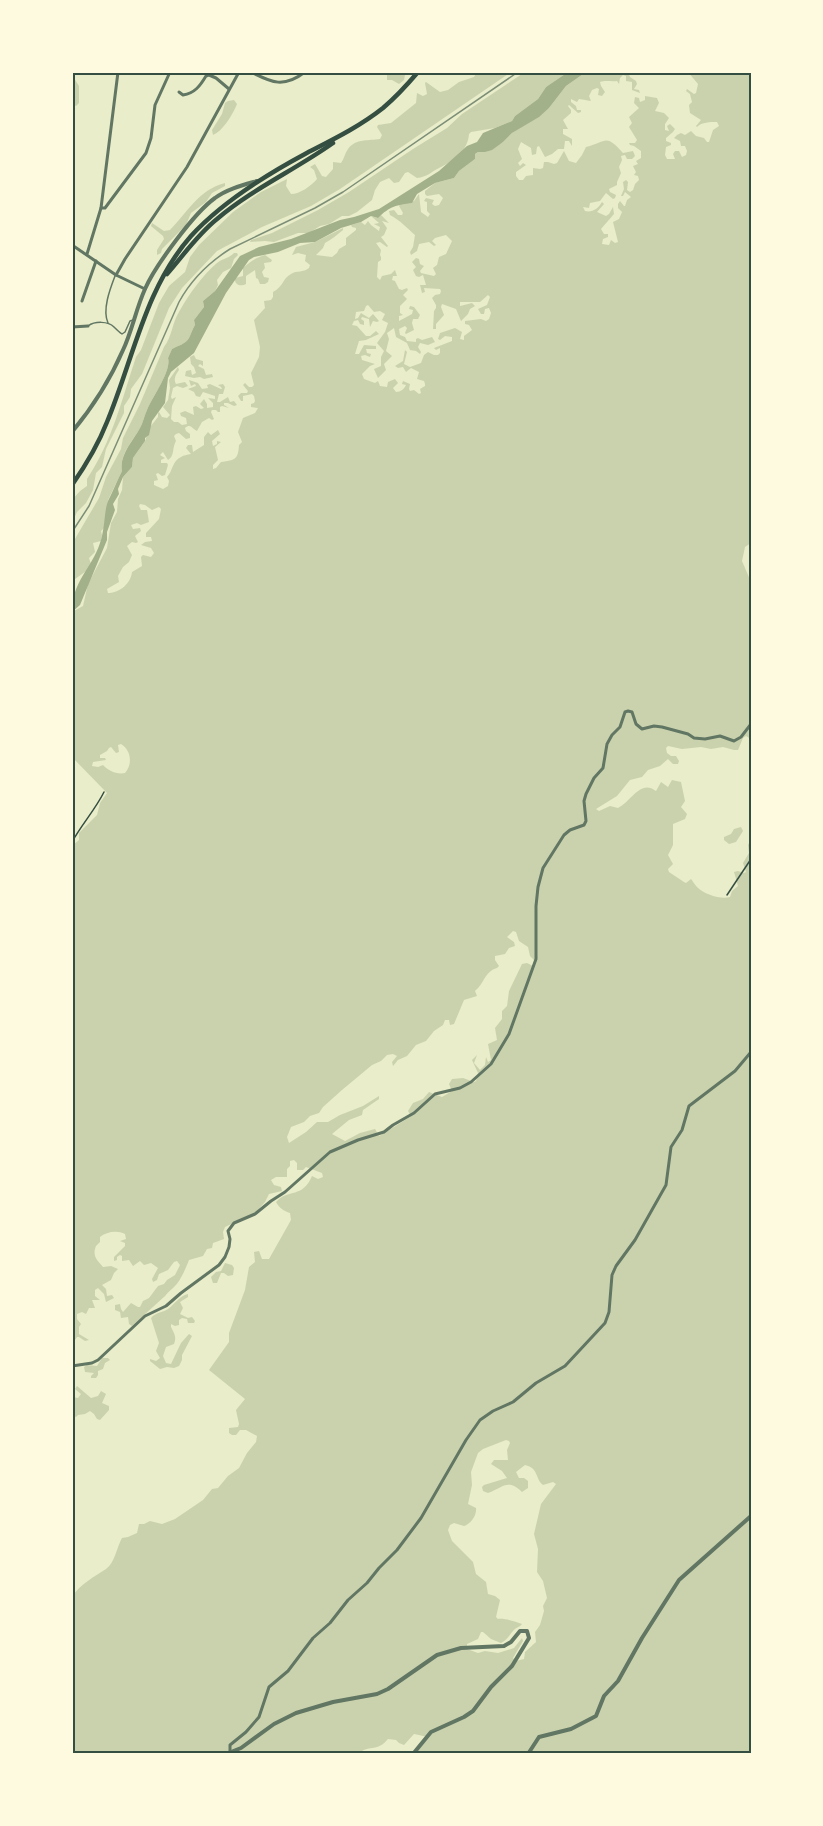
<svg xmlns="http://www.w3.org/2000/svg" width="823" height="1826" viewBox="0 0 823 1826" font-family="Karla,sans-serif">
<rect width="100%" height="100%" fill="#e9edc9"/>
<g fill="#cad2ad" fill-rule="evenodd">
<polygon points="387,72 409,72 405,75 404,80 399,84 392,80 387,80"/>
<path d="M477 72 484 74 487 72H511L340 189 311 206 262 227 217 251 182 288 169 308 142 374 131 389 130 397 124 406V413L106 449 102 467 96 473 93 490 86 503 77 512 72 523V500L80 491 87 486V479C112 442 122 399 136 357L141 350 159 303 169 286 185 272 190 257 199 245 233 212 261 192 287 179 286 186 291 194C300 194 311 186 317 179L314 170 310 167 315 164 322 176 326 177 333 169V162L341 163C344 159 345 153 348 149 356 138 369 141 380 139L382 135 377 127 378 125 391 123 416 103 417 93 423 96 427 94 425 83 426 82 440 92 448 90 459 82 474 77Z"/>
<path d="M525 72H568L546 87 538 99 515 116 512 121 495 128 471 132 469 134C468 151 453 161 439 168 431 172 427 177 417 178L408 172 405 173 399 182 394 183 389 178 380 182 375 190 372 200 357 212 349 216H342L329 224 320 226 309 233H298L274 242 265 241 250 242 251 240 272 233 318 210 349 192 413 149 447 128 462 114Z"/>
<path d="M586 72H628L630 77 636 81 637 84 634 89 639 90 640 93 632 90V82L626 81V76L623 75 620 78 619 84 617 81C611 82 606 80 600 82L601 86 605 92 602 96 598 95 599 89 597 88 592 90 589 96 591 101 579 99 577 102 571 99V102L576 106 577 110H581V112L578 113 569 105 568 106 571 110V113L563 120 568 129H563V134L572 139V146L569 141H565L564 149H558L552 154 545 157 539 146 537 147 536 154 532 155 531 148 521 142 518 149 522 159 518 163 520 166 523 163 526 165 516 172V176L519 180H523L526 176 533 175V168L540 169 543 168 544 162H548L554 164 557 163 564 151 569 161 576 163 582 155 586 147C607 142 605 133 623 153L633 151 635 156 632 159H627L625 155 621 156 622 160 619 167 621 173 617 182V185L609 189 610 192 616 195 615 198 613 199 606 193 600 201 590 203 589 208 583 207 585 211C592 213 599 208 602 202L604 204 597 212 606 216 609 214 613 207 614 214 601 229 604 234H608V237L603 239 602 244 609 245 611 240 615 243 618 242 613 222 619 219 622 212 618 208V204L620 201 624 206H625L627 200 631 197 625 192 623 196H621L624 189 623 182 626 180 628 182 627 190 630 192 633 190 635 184 639 180 638 176 634 175 636 172 633 166 638 164 636 161 641 158V151L634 146 630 145 629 143H635L637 140 629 127 632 123 629 117 639 108 634 103 635 97 639 98 640 102 645 100V96L657 98 659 103 655 111 664 113 669 118 665 124V130L669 131 667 126 670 124 675 129 673 132 666 138V141L671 143V145L666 147 665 155 667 159H675L673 154 675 151H679L682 157 686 155 687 151 685 146H681L680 141 674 138 677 135 681 133 685 135 691 131 696 136 704 138 707 142H709L713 130 719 126 717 122C710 122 702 122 697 127L696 126 701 120 690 113 689 105 692 102 690 94 686 91 687 89 694 94 696 93 698 84 688 72H751V543L745 547 742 561 751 582V739L746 736 743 738 738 750H734L723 747 711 749 701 747 682 749 668 746 666 748 667 753 671 756H676L679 761 678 764H673L668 759 660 766 648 770 642 777 630 780 617 796 596 809 599 811 610 806 618 808C632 801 640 779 656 791L661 782 668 787 672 780 681 782 685 801 681 807 687 814 685 819 673 824V845L668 855 673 864 668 869 669 872 684 882 686 883 691 879C693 881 694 884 697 887 703 894 722 900 730 897L732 891 738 886 734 872 738 871 744 873 746 872 743 863 749 853 748 845 751 839V1754H415L428 1737 414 1734 404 1745 399 1743 396 1740 388 1739C377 1753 367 1744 359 1754H72V1597C79 1585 95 1576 106 1569 115 1563 117 1546 122 1538L128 1537 137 1533 139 1524H144L150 1521 162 1524 175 1519 203 1500 212 1489 218 1488 228 1476 239 1468 247 1453 256 1442 257 1436 246 1430H240L236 1435H232L229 1433V1428L238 1427 239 1424 236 1410 245 1399 209 1370 229 1342V1333L245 1290 249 1267 255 1262 254 1252 259 1251 262 1259H269L291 1220 290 1213C284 1211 279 1208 276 1202 289 1188 302 1199 312 1176L318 1179 323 1177 322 1173 306 1167 303 1170H297V1163L294 1160 290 1161V1166L287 1169V1177H276L271 1180 274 1185 281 1187 282 1191 269 1194 265 1202 255 1213 225 1227 223 1232 224 1239 213 1243 212 1248 207 1249 203 1256 189 1260C185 1270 180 1282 173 1288 170 1291 167 1293 165 1296L132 1326 129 1324 128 1317 121 1318 120 1312 115 1310V1305L120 1304 121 1309 123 1312 131 1303 138 1307H140L143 1301 149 1298 158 1286 164 1284 167 1280 175 1275 180 1265 177 1261 174 1262 168 1270 159 1274 157 1280 153 1282 152 1279 158 1268 151 1263 144 1265 140 1261 133 1266 129 1260 122 1261V1256L120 1255 117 1257V1260L114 1261V1257L125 1246V1243L120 1241 126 1239 125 1234C117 1230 106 1232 100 1237V1242L96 1246C92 1256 97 1260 103 1267L111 1266 118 1269 114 1273 111 1280 102 1285 106 1289 107 1296 112 1295 114 1298 106 1302 104 1294 98 1288 95 1290V1296L100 1300H92L95 1308H89L86 1314 82 1312 77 1314V1319L81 1324 79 1327V1334L89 1340 85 1341 79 1337H77L75 1340 72 1338V846L79 840V833L97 815 100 803 107 793 72 757V612L83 606 88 584 107 548 111 523 117 512 118 499 122 490 123 477 132 467 133 458 145 441 150 427 158 417V413L159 412 162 417 167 418 170 415 163 407 168 400 170 388 169 380 178 367 179 370C176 374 173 379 176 384L185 382 188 386 183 388 177 386 173 388 171 397 172 399 176 397 172 406 171 419 174 422H178L182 425 187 424 186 418 181 416 180 413 185 411 194 415 193 407 196 406 201 409 204 408 200 404 204 399 207 404V408L213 407V403L208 398 215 399V396L203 392 200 397 196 396 194 392 188 389 196 386 195 384 191 386 189 380 198 383 202 389 208 388 207 385 210 384 221 389H222L221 387 218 385 223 384 225 387 223 394H219L217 402H220L228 397 230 402 234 401 237 405 234 406 228 403H224V405L229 408 222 406 220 407V412H218L216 410H212L211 412 214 419 212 420 209 418 202 422 197 431C192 429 191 423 185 428L186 431 190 434V438L186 439 179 433 176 434 174 436 176 441C172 447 175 456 168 460L163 452 160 455 165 458 161 460V463H167L168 465 165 475 162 476 158 473 156 474 158 480 154 481V485L163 489 168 486 169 481 167 477C173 471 172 461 181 457 184 455 187 455 191 454L186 448 188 445H192L193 452 204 445V437L208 432 211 435 218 430 220 434 212 441 213 446 217 444V441L221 442 215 447 218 460 213 465V469L216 468 221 462C235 460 238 460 239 445L242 442 238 432 243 418 255 413 258 408 251 407V404L254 403 255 401 254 396 252 394 243 396V401H241L238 396 241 393H247L248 391 243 385 245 383 249 387H252L254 385 251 373 259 357 260 347 254 320 265 308 264 301 271 300 273 297V292C284 286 282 279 291 274 297 270 303 273 309 268L310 265 305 261 306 255 298 253 292 255 296 247 315 242 343 228V230C337 235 332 239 325 243L323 248 316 255 332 257 337 253 339 249 346 245V238L356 230V228L352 227 351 225 361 222 365 225 368 221 371 225 379 231 380 227 374 224 379 223 371 216 377 218 381 215 389 223 382 221 387 228 384 235 381 237 388 246 387 247 380 242 376 243 381 250 380 255 381 257V260L378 262 377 277 380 280 382 276 391 274 395 270 397 276H393L392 280 395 281 399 289 402 290 407 288 408 290 403 295 407 299 400 306V313L403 315 399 316V321L412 314 413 310 409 309 410 306 414 307 420 315 418 319H413L412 323 414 330 406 334 405 333 407 328 405 326 399 329 400 335 405 337 407 341 416 342V339L418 338 422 340 432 337 435 342 428 345 420 343 418 347 421 352 420 354 416 351 410 350 407 343 396 337 394 328 387 333 389 339 386 351 392 356 384 364 386 370 378 378 374 369 381 366V357L384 351 377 343 385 332 388 323 382 320 385 314 380 311 374 312 368 305 366 306 364 311 356 312 355 319 358 318 361 313 369 318 373 314 379 321 377 322 373 321 370 327 369 319 362 317 361 319 364 321V325L360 324 358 320 354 321 352 325 357 326 366 336H370L376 331 379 334 366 340 359 341 355 354H359L364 345 376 346V349H366L367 353 371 354 370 357 365 355 361 356 362 360 375 364 370 366 362 374 364 379 375 383 378 381 380 386 387 387 388 382 395 379 398 383 393 388 396 392C401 392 404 389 406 385L402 384 403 381 410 384 409 389 410 391 414 390 419 394 421 393 420 389 425 386V384L424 381 417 379 419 372 411 368 406 372 403 367 398 368 395 366 403 361 405 350 407 352 404 364 410 367 421 363 424 355 428 352 434 355H438L440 353V348L436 350 434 348 452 341V337L445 336 440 340 438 339 440 333 455 328 462 332 460 339 464 340V336L472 330 469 325 465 324V321L481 319 486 321 489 319 491 313 489 308 485 309 484 314H481L478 309 487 305 490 297 488 295 480 302H460V306L472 303 475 306 470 309 468 314 461 321 456 309 442 304 441 307 444 315 436 324V329H433L434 311 436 308V305L432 298 435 295 440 294 441 291 440 289 424 288 425 292 422 293 420 285H426L423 275 419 277 416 276 413 270 416 267 412 262 416 258 419 259 420 264 424 266 420 271 421 273 434 276 436 274 433 268 437 265 439 257 446 254 452 241 446 235 435 238 432 241 436 245 434 246 429 242 419 244 417 251 411 255 410 252 413 247 415 235C407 228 401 221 390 215L389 211 394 210 398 215H402L403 213 399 206 401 203 414 201 419 194 421 212 428 217 430 214 427 211V202L424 201 426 198 434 200 432 204 435 206 439 205 443 198 439 194 427 196 425 194V191L435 183 454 178 459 171 475 159V154L478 152 503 142 512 133 549 108 566 86ZM140 504 145 505 152 510 159 507 161 509 159 519 146 533V537H151L152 541 145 542 141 545 151 548 154 553 151 557 143 555 141 557 142 566 132 572C131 583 120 593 108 593L107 589 119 582 118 576 123 567 129 562 132 555 127 546 132 542 136 543 138 542 135 536 141 531 140 528 133 529 131 525 137 523 141 525 149 522 147 510H141L139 506ZM121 744C131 750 133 764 125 773 117 775 107 770 103 765L98 767 92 766 93 762 106 760 105 758H100V755L107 751 109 748 111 747 116 753 119 752 118 745ZM513 931 516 932 519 941 528 947 530 956 535 961 533 966 527 963 522 964 509 991 507 1006 502 1011V1019L495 1028 497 1040 488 1044 491 1060 488 1062 486 1057 485 1065 480 1070 474 1063 477 1055 472 1060 478 1073 476 1081 474 1082 463 1078 452 1079 449 1084 452 1091 442 1097 429 1092 423 1099 413 1103 408 1111 411 1116 410 1117 381 1135 379 1136 375 1129 360 1133 345 1141 332 1134 349 1120 362 1115 363 1110 379 1099V1096L363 1106 340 1115 328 1122H317L306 1132 289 1143 287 1137 291 1127 304 1122 310 1116 319 1113 323 1107 342 1090 372 1065 381 1061 387 1055 393 1054 397 1056 392 1062 393 1066 398 1060 407 1056 416 1045 426 1041 434 1031 443 1025 445 1020H449L450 1025 454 1024 464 1000 477 996 475 991C484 984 485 971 497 968L499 966 495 960V956L505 954 509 948 515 946 514 942 507 937ZM506 1440 509 1441 510 1443 507 1450 508 1460H494L491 1464 502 1471 507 1478 484 1485 482 1487 483 1491 488 1493C503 1488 507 1478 522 1492L528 1488V1481L524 1478H519L516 1472 525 1465C539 1468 535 1479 543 1485L553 1482 556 1484 541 1504 534 1534 538 1549 537 1572 543 1581 547 1598 543 1606 544 1611 540 1625 535 1632 536 1642 525 1652 524 1659 516 1661 513 1658 523 1641 522 1638 514 1648 498 1653 485 1651 478 1653 467 1649V1644L478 1639 481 1632H483L491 1639 501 1643C507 1640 508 1637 513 1631 515 1628 520 1627 522 1624 516 1622 505 1618 498 1619L496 1617 500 1600 495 1596 488 1594 486 1582 476 1574 473 1562 452 1541 448 1530 450 1525 454 1523 464 1526C471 1524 477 1515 476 1508L468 1504 472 1485 471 1472 478 1453 483 1449Z"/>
<polygon points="72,75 79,86 79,103 76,106 72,104"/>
<path d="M234 100 237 104C233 114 223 131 213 135L212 130 222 114 225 103 228 101Z"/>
<path d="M225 183V186L212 193 206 202 191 213 186 225 162 249 161 253 157 255V250L164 239 163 236 151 226 152 223 164 231 170 230C188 212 198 190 225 183Z"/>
<path d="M234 253H237L238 255 234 259 231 268 223 272 217 280 218 285 215 291 203 301 204 307 194 320 195 325C192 330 191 334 189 338 186 344 177 346 172 349L168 358C172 370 152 398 147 410 144 416 143 423 140 428 133 441 119 454 122 471L108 500 104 528 101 531 102 535 101 541 93 543 95 552 89 558 91 564 89 569 75 579V585L72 590V544L99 498 106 477 121 449 123 438 140 404 164 347C172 337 172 323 179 312 189 294 202 276 217 263 222 259 229 258 234 253Z"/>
<path d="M265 255 272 260 271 262 264 263 265 268 262 272 264 277 269 278 268 282 265 284H260L258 279 256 278 255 270 246 276V284C241 287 234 285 235 278L243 276V268C250 262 255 258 265 255Z"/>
<polygon points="194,355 196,359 203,361 203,366 200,364 198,366 204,369 206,375 212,374 213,377 204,379 200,377 194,378 185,376 186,371 191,370 192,375 196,373 194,367 191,364 190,357"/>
<polygon points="741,827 743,831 736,842 729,844 724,840 724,837 731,834 734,829"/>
<polygon points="225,1263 232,1265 234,1268 233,1275 228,1276 224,1273 221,1273 217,1283 213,1283 211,1277 216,1272 221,1271"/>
<path d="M188 1294V1297L180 1302 183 1308 180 1314 188 1318 192 1317 195 1321 194 1323H188L187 1319 182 1318 179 1320V1325L175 1326 171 1324V1327C174 1333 177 1337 174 1344L166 1347 163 1356 166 1363 171 1364 181 1343 189 1334 192 1336 182 1355V1360L179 1366 174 1368 167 1367 160 1369 150 1361V1359L156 1361 160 1358 156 1351 159 1343 151 1318C156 1312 162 1313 168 1309 175 1304 179 1296 188 1294Z"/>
<polygon points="102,1358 108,1358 110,1360 105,1363 103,1369 98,1371 98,1375 96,1378 91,1378 91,1376 94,1373 85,1372 84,1367 87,1365 97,1366"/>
<polygon points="77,1386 91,1398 98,1396 101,1391 106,1394 102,1403 109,1406 109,1410 100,1420 97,1419 94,1414 90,1411 85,1414 78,1415 76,1417 74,1416 72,1410 72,1397 78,1398 81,1394 75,1389"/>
</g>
<path fill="#a3b18a" d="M568 72H586L566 86 549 108 539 117 512 133 503 142 492 150 485 152H478L475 154V159L459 171 454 178 435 183 417 194 412 203C397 205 390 206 378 218L371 216 361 222 341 228 315 242 300 243 278 252 254 257 249 260 226 293 194 353 171 372 168 378 165 403 152 421 149 435 145 438V441L133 458 132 467 123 477 118 489 119 494 113 504 115 510 107 532V540L80 605 72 612C72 581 91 570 100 543 105 530 104 511 108 501 113 491 117 481 122 471 119 455 133 441 140 428 143 423 144 416 147 410 152 398 172 370 168 358L172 349C177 346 186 344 189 338 191 334 192 330 195 325L194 320 204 307 203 301 215 291 240 256 259 247 291 239 340 220 354 217 379 209 439 171 467 146 477 142 483 133 512 121 515 116 538 99 546 87Z"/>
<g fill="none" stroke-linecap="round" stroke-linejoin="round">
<g stroke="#344e41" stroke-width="1.5">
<path d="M72 842C82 824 95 810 104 792"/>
<polyline points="727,895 751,859"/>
</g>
<g stroke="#617663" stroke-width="1.5">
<path d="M108 323C102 310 110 289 115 276"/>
<path d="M88 326C95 321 108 321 114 327 117 330 119 332 122 334L125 332 130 321 133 320"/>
</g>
<g stroke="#617663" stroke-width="3">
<path d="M251 72C272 83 284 88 305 72"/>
<path d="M179 92 183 95C195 93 200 86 206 76L209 75 216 78 229 89"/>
<polyline points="101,208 105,208 146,153 151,138 155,105 170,72"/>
<polyline points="72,245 116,275 145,289"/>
<polyline points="87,254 101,208 118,72"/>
<polyline points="116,275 125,259 187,167 239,72"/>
<polyline points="82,301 96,261"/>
<polyline points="72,327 88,326"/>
<polyline points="72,1366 92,1363 98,1360 145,1316 166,1306 181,1293 219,1265 225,1257 229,1247 230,1239 228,1231 234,1223 255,1214 271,1201 285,1192 330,1152 358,1140 384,1132 393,1125 414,1113 435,1094 460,1088 471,1082 491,1064 509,1034 536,959 536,906 538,887 543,868 564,835 570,830 584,825 586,821 584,801 586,794 594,778 603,768 607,744 612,735 620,727 625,712 628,711 632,712 636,724 642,729 654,726 662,727 688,734 694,738 705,739 720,736 734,741 741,737 751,724"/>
<polyline points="230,1753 230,1745 246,1732 259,1717 269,1687 288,1671 313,1638 330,1623 348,1600 367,1583 379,1568 397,1550 421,1518 466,1440 480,1420 493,1411 513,1402 536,1383 565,1366 605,1323 609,1312 612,1275 616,1266 635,1240 666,1185 671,1147 682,1130 689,1106 735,1071 751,1052"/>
</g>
<g stroke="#617663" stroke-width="4">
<path d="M72 432C92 408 110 380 123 350 132 331 136 309 145 289 155 266 194 213 215 198 227 189 243 185 257 181"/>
<polyline points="226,1754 241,1748 274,1724 296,1713 333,1702 377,1694 388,1689 437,1655 461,1648 504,1646 511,1642 520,1631 527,1631 529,1638 512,1666 491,1687 473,1711 464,1717 431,1732 413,1754"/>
<polyline points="528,1754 539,1737 571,1729 596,1716 604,1696 618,1681 642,1638 679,1580 751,1516"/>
</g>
<g stroke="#344e41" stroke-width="4.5">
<path d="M167 274C183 256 197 235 217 219 252 189 295 170 333 143"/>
<path d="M72 485C86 465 98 445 107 422 133 360 145 288 191 236 222 202 264 176 305 154 332 140 359 127 383 108 396 97 407 85 418 72"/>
</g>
<path stroke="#7c8e77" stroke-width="1.5" d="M72 532 89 506 179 302C191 280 208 263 230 249L315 208 343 192 518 72"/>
</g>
<rect width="823" height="1826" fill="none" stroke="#fefae0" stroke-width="147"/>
<rect x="74" y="74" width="676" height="1678" fill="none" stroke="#344e41" stroke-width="2"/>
</svg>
